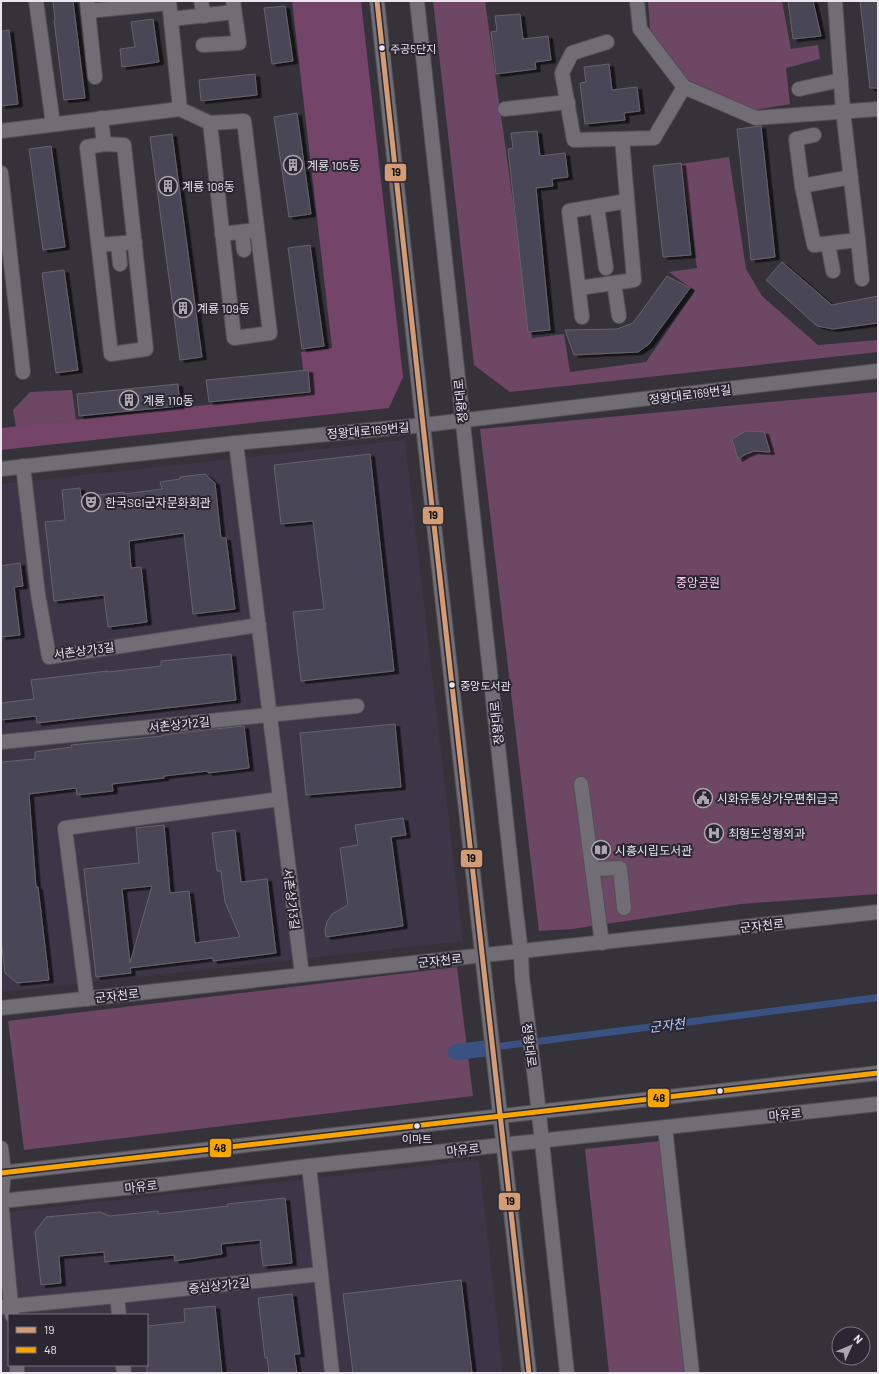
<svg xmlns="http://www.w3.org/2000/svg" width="879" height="1374" viewBox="0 0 879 1374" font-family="Barlow,'Noto Sans KR',sans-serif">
<defs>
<filter id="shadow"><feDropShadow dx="4.5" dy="2.5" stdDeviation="0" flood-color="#0009"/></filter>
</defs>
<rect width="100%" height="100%" fill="#353339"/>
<g fill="#3c3647" fill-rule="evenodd">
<polygon points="405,440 463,941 1,992 1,484"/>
<path d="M479 1160 503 1373H1V1213ZM9 1315H147V1365H9Z"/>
</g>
<g fill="#6d4764">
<polygon points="433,1 485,1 532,338 564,334 570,372 646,362 695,291 669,272 697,268 681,164 729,157 746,269 762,296 818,345 878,340 878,352 510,392 474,365"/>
<polygon points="648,1 782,1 791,49 818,45 820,59 786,68 790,104 755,110 688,80 650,29"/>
<polygon points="72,390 76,420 16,427 13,410 30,392"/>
<polygon points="878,392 878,894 741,904 572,929 539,931 480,429"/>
<polygon points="457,967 473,1096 24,1150 8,1021"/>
<polygon points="661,1141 686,1373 609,1373 585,1149"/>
</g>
<polygon fill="#744469" points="292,1 361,1 403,377 389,408 1,450 1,428 306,394 301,352 332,348"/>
<polygon fill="#395282" points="878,994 878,1001 468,1054 467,1047"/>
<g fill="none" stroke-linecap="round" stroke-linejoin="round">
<polyline stroke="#395282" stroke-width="16" points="456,1052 490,1048"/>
</g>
<g fill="#484754" stroke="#646469" fill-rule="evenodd" filter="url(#shadow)">
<polygon points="53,1 73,1 85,98 64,100 54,20 55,20"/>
<polygon points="788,1 813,1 821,36 793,39"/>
<polygon points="860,1 878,1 878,88 870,88"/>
<polygon points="285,6 293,61 272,64 264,8"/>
<polygon points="520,14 523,39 548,36 551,60 535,62 536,69 496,74 491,32 497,31 495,16"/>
<polygon points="153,19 159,62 122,67 120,49 135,47 131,22"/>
<polygon points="9,30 18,104 1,106 1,31"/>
<polygon points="609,64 612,90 637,87 640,111 624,113 625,120 585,124 580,83 586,82 584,67"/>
<polygon points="255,74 257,95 201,101 199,80"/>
<polygon points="297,113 311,214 289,217 274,117"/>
<polygon points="761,126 775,257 751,260 737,129"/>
<polygon points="537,131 540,156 565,153 568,177 552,179 553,186 536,188 550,330 528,332 508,149 513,148 511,133"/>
<polygon points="172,134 202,357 180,360 150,137"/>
<polygon points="51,146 65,247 43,250 29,149"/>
<polygon points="681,163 691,255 663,257 653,166"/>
<polygon points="310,245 324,346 302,349 288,248"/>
<polygon points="782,262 832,305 878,296 878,323 833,329 817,326 766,280"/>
<polygon points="64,270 78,370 56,373 42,273"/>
<polygon points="667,276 690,288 649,344 638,352 574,355 565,330 617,329 633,323"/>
<polygon points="308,370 310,392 209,402 206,380"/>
<polygon points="178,384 180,406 79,416 77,394"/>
<polygon points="746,431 764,432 770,452 754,451 746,454 738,459 732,439"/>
<polygon points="370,454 394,671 301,681 293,612 324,609 313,521 281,524 274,465"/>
<polygon points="205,474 215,483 221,538 226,538 235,609 193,614 184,533 129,541 131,568 141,567 147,622 108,627 104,595 54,601 45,522 65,520 62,490 80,488 81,497 124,492 124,494 162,489 160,482 180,479 180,477"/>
<polygon points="20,563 23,586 14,587 20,635 1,637 1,566"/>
<polygon points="231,654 236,700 37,723 36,716 1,720 1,703 34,699 31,680 108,671 108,672 161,666 161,661"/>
<polygon points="395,724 401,787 306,795 300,733"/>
<polygon points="244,726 249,768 208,773 208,771 164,776 164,778 112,784 113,791 77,795 76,788 29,794 36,887 38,887 49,980 17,983 5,973 1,938 1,762 35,759 35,752 72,747 71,745 162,736 162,735 196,731"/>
<polygon points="403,818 406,835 391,837 403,926 326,937 325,930 327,922 332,914 348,905 340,848 358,845 355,825"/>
<path d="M164 825 170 893 189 891 195 943 240 937 225 902 221 871H217L212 833 235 830 241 882 267 879 276 953 213 961V958L130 968 131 973 96 977 84 869 139 863 136 828ZM152 886 130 963 122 889Z"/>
<polygon points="285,1198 292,1263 263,1266 260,1240 221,1244 222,1254 175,1261 174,1255 105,1262 104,1252 59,1256 61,1283 41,1285 35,1232 46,1217 100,1212 110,1216 158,1211 158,1214 228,1206 227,1204"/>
<polygon points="461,1280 472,1373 353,1373 343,1294"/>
<polygon points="292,1294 300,1354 294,1354 297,1373 269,1373 267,1357 265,1358 258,1298"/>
<polygon points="215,1306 222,1373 147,1373 147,1326 185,1322 184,1309"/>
</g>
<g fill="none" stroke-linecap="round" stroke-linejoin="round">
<defs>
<g id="minor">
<polyline points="36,1 53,124"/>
<polyline points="87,1 95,77"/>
<polyline points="201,1 204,16"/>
<polyline points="377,1 428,471 529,1373"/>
<polyline points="417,1 516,911 521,952 522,977 536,1087 567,1373"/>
<polyline points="637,1 640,29 684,87 756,118 878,109"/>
<polyline points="835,1 843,111 858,240 814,245 802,186 851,177"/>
<polyline points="88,11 169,3"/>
<polyline points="171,19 234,12"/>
<polyline points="607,42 572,53 562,73 574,140 654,138 684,87"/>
<polyline points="203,45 239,43 233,1"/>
<polyline points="799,89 841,80"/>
<polyline points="180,109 210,123 244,121 270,333 234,338 210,123"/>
<polyline points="505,109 568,102"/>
<polyline points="101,118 104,144 87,147 111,354 146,349 124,145 104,144"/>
<polyline points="1,131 180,109 169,1"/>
<polyline points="1,173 23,372"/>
<polyline points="802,186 796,139 814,135"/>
<polyline points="597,207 606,268"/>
<polyline points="242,232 244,250"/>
<polyline points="222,234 257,230"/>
<polyline points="858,240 862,279"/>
<polyline points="118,244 120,264"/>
<polyline points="828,244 833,271"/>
<polyline points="99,245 135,242"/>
<polyline points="614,283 619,316"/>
<polyline points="579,288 634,280 622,139"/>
<polyline points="582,317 569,211 627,201"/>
<polyline points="236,443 302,975"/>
<polyline points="23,466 38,594 49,657 259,625"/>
<polyline points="1,469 236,443 424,425 878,371"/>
<polyline points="1,742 357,706"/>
<polyline points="581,784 602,943"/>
<polyline points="592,869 620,868 624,908"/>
<polyline points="87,999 65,828 280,799"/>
<polyline points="1,1008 878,912"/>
<polyline points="665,1127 692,1373"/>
<polyline points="1,1148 4,1173 1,1201 12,1315"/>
<polyline points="309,1166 332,1373"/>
<polyline points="1,1173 878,1073"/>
<polyline points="1,1201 163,1184 309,1166 878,1104"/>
<polyline points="117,1296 119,1315"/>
<polyline points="1,1307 117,1296 321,1274"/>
<polyline points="17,1365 17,1373"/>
<polyline points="123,1365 124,1373"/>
</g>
</defs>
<use href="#minor" stroke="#525055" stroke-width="16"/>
<use href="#minor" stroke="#716d74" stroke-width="14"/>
<defs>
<polyline id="bus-1" points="377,1 428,471 529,1373"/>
<polyline id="bus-2" points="1,1173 878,1073"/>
</defs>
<use href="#bus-1" stroke="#2a2632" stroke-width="8"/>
<use href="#bus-2" stroke="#2a2632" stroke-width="8"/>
<use href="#bus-1" stroke="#d39c74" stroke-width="5"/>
<use href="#bus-2" stroke="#f7a600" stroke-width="5"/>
</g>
<defs>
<symbol id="building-ring" viewBox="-11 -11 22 22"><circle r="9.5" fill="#2a2632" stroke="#aaa7af" stroke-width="1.5"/><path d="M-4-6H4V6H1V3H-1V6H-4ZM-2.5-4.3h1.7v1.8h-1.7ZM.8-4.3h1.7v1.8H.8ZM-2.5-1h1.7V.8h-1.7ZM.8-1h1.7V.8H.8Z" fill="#aaa7af"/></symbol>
<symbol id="theatre-ring" viewBox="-11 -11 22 22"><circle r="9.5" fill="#2a2632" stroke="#aaa7af" stroke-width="1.5"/><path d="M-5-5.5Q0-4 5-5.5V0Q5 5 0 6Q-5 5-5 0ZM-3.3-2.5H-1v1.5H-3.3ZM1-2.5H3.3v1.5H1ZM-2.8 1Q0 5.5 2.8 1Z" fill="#aaa7af"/></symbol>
<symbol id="civic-ring" viewBox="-11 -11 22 22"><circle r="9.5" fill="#2a2632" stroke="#aaa7af" stroke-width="1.5"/><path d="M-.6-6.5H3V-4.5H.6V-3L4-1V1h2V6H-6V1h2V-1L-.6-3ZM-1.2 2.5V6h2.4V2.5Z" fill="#aaa7af"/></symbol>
<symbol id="hospital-ring" viewBox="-11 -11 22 22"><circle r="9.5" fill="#2a2632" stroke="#aaa7af" stroke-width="1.5"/><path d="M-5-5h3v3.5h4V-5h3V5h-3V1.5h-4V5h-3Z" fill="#aaa7af"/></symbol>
<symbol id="library-ring" viewBox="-11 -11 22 22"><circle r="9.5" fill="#2a2632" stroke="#aaa7af" stroke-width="1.5"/><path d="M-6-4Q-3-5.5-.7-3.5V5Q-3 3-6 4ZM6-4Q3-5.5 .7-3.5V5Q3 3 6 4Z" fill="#aaa7af"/></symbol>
</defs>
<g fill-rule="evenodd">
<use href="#building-ring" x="282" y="154" width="22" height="22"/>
<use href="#building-ring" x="157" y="175" width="22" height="22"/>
<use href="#building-ring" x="172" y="297" width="22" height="22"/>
<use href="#building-ring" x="118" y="389" width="22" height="22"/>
<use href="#theatre-ring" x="80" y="491" width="22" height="22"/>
<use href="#civic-ring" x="692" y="787" width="22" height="22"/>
<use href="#hospital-ring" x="703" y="822" width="22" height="22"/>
<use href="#library-ring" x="590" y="839" width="22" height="22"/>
</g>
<g fill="#e9e6ee" stroke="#2a2632" stroke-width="1.5">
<circle cx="382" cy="48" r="3.5"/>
<circle cx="452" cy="685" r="3.5"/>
<circle cx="720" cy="1091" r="3.5"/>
<circle cx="417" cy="1126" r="3.5"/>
</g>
<g text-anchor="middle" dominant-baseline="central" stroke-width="4" stroke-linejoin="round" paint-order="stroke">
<g font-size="11" fill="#e9e6ee" stroke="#2a2632" text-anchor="start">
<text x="390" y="48">주공5단지</text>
<text x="460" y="685">중앙도서관</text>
<text x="417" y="1138" text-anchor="middle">이마트</text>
</g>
<g font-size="12" fill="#e9e6ee" stroke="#2a2632" text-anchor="start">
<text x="307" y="165">계룡 105동</text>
<text x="182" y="186">계룡 108동</text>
<text x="197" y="308">계룡 109동</text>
<text x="143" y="400">계룡 110동</text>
<text x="105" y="502">한국SGI군자문화회관</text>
<text x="717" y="798">시화유통상가우편취급국</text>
<text x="728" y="833">최형도성형외과</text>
<text x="615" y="850">시흥시립도서관</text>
</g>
<g font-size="12" fill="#e9e6ee" stroke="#2a2632">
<text transform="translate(690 394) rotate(-7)">정왕대로169번길</text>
<text transform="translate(460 401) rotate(-96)">정왕대로</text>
<text transform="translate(368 430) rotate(-5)">정왕대로169번길</text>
<text transform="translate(84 650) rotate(-7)">서촌상가3길</text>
<text transform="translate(496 723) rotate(-96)">정왕대로</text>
<text transform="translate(179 724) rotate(-6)">서촌상가2길</text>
<text transform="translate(292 899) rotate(83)">서촌상가3길</text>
<text transform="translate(762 925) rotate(-6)">군자천로</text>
<text transform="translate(440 960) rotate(-6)">군자천로</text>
<text transform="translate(117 995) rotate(-6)">군자천로</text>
<text transform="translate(530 1045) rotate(83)">정왕대로</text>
<text transform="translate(785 1114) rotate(-6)">마유로</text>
<text transform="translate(463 1149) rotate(-6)">마유로</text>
<text transform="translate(141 1186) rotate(-6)">마유로</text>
<text transform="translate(219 1285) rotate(-6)">중심상가2길</text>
</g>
<g font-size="12" fill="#fdcaee" stroke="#2a2632">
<text x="698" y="582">중앙공원</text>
</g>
<g font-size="13" font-style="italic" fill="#b3cdfd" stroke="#2a2632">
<text transform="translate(667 1025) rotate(-7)">군자천</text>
</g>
</g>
<g stroke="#2a2632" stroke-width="1.5">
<rect x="384" y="163" width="23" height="19" rx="4" fill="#d39c74"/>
<rect x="422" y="506" width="22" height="19" rx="4" fill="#d39c74"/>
<rect x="460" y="849" width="23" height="19" rx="4" fill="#d39c74"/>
<rect x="647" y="1088" width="23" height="20" rx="4" fill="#f7a600"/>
<rect x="209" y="1138" width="23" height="20" rx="4" fill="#f7a600"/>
<rect x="498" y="1192" width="23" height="19" rx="4" fill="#d39c74"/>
</g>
<g font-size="11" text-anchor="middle" font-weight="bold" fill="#111">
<text x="396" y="176">19</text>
<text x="433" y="519">19</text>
<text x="471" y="862">19</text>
<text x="659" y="1102">48</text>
<text x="220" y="1152">48</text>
<text x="510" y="1205">19</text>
</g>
<rect width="879" height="1374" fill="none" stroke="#e9e6ee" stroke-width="4"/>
<rect x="8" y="1314" width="140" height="52" fill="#2a2632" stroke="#76737d"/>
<rect x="16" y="1327" width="20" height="6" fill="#d39c74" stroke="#76737d"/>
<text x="44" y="1334" font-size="12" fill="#e9e6ee">19</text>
<rect x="16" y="1347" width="20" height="6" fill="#f7a600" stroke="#76737d"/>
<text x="44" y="1354" font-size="12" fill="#e9e6ee">48</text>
<g transform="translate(851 1346) rotate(46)"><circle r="19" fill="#2a2632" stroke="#76737d"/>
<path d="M0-3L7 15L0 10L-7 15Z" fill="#aaa7af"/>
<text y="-6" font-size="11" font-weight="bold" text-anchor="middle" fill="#e9e6ee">N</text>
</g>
</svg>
